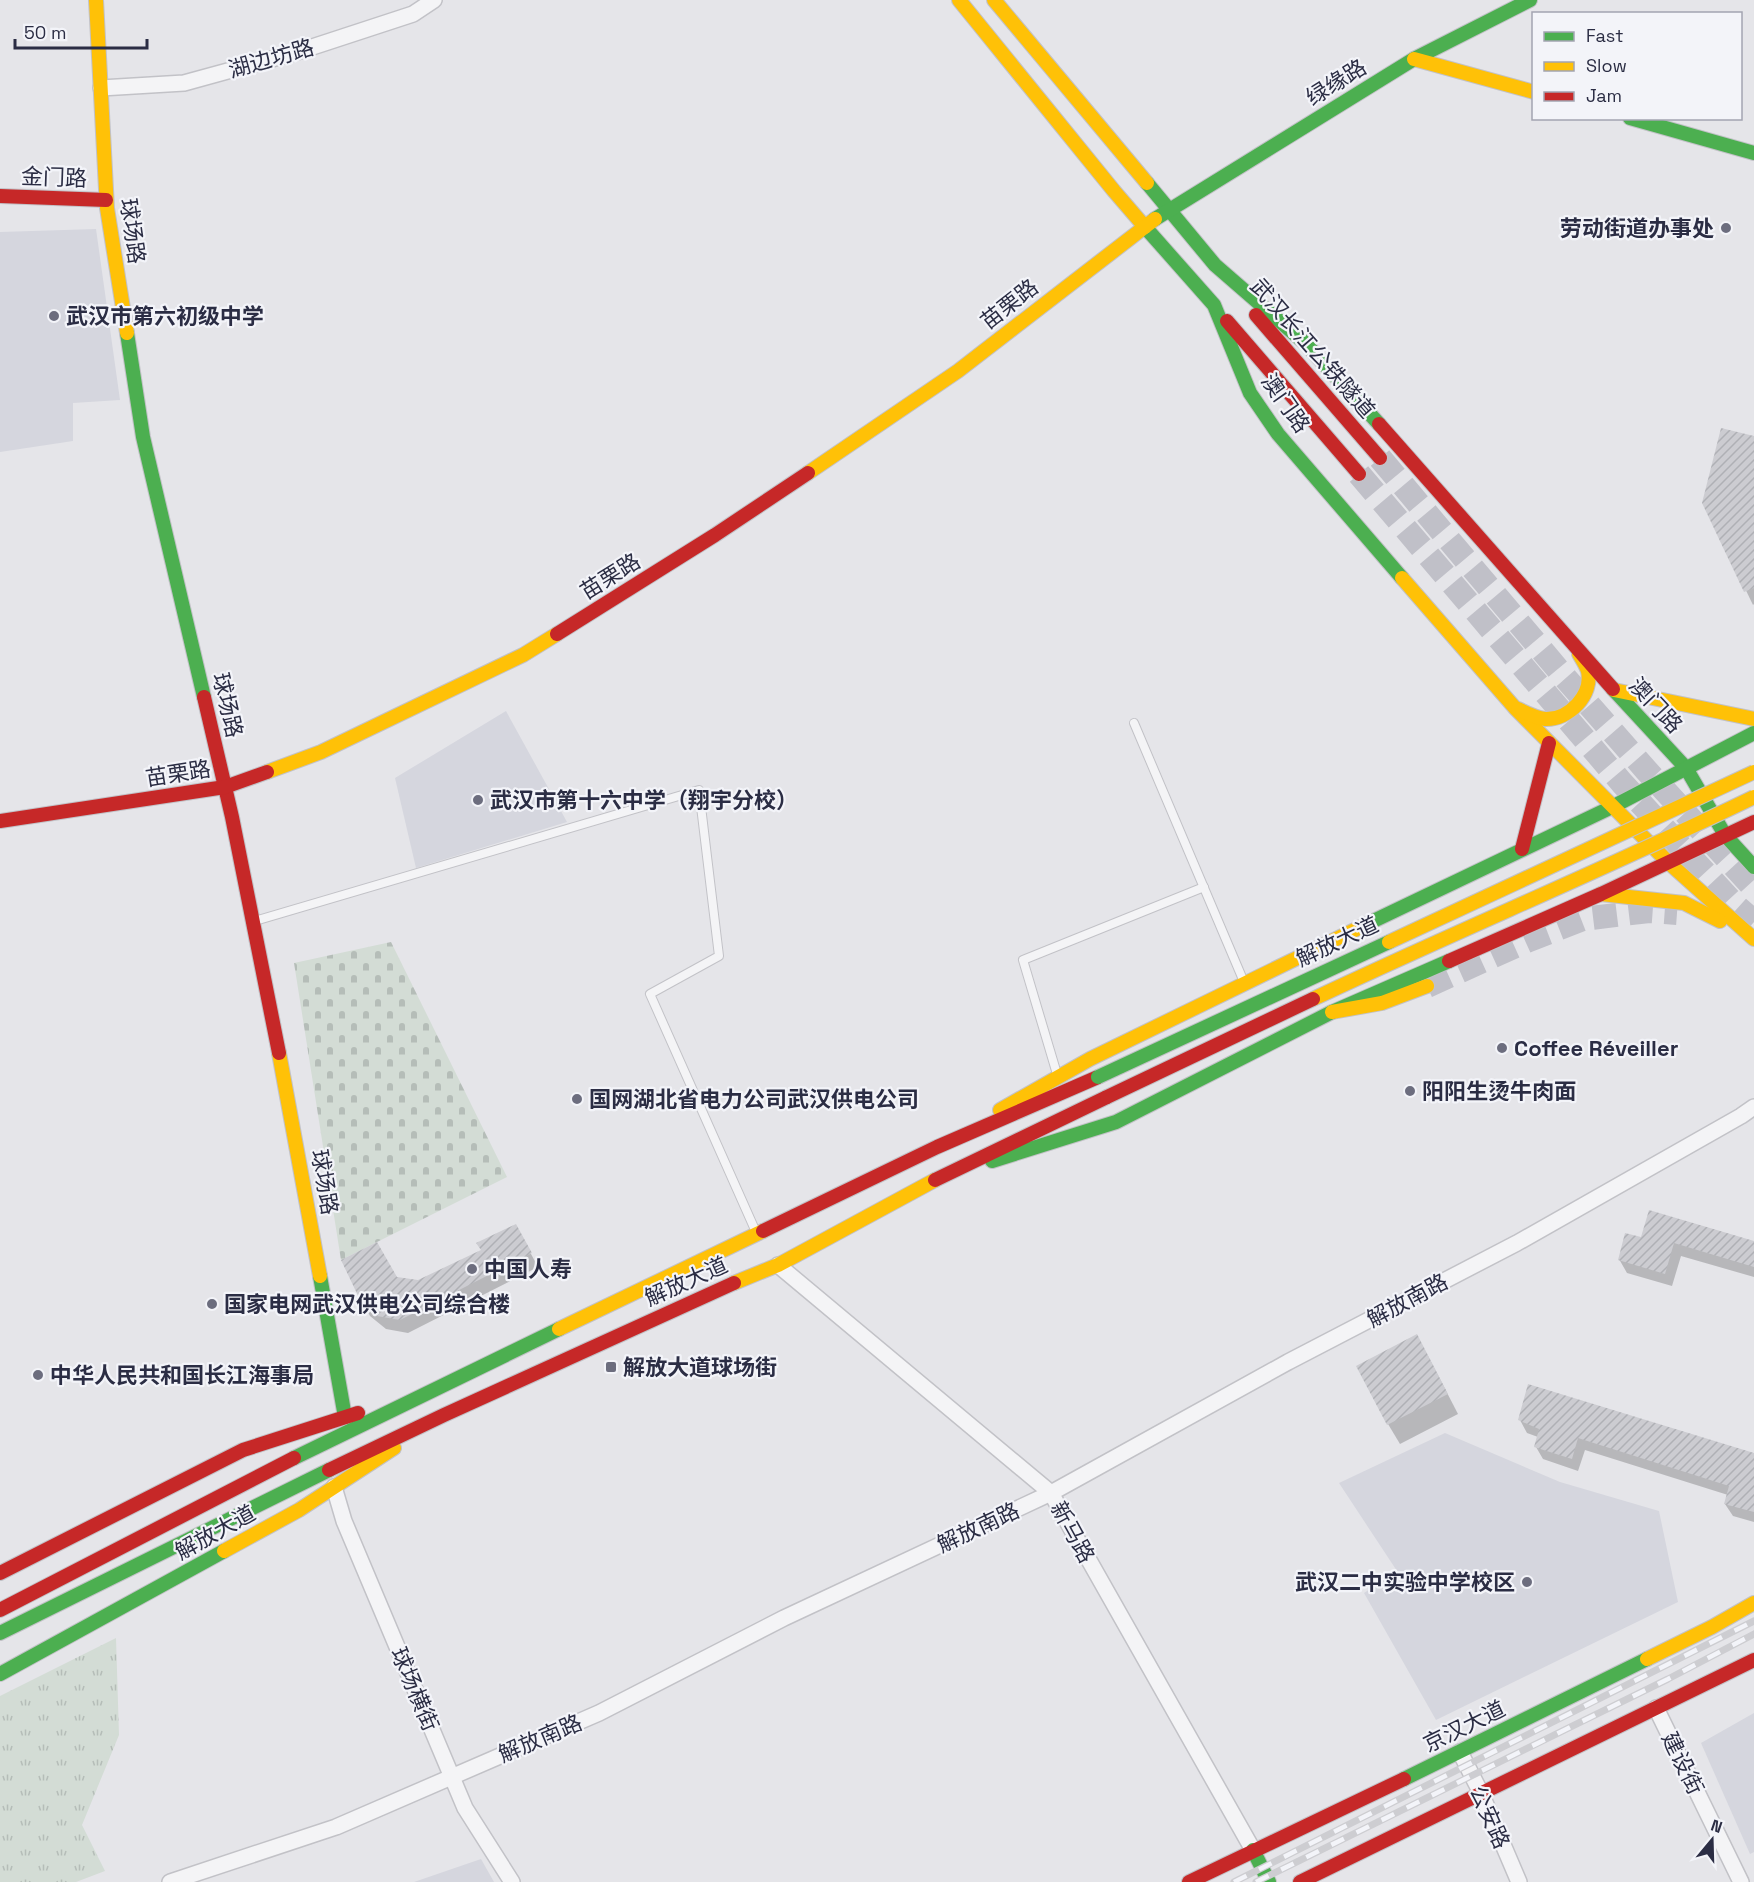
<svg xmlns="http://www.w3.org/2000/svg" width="1754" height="1882" viewBox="0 0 1754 1882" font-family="'Space Grotesk','Noto Sans SC',sans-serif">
<defs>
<pattern id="cemetery-stones" width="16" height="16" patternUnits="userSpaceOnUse" patternTransform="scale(1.5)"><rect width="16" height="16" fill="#d3dcd5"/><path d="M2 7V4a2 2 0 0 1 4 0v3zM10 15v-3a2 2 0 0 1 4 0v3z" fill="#b5bdb8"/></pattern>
<pattern id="park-tufts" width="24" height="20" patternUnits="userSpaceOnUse" patternTransform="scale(1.5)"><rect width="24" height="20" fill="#d3dcd5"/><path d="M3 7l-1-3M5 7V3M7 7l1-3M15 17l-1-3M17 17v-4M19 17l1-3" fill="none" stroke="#b5bdb8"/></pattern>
<pattern id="building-hatch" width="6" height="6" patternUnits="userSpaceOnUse" patternTransform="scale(1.5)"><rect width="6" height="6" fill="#ccccd1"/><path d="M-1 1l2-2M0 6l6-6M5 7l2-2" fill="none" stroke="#afb0b5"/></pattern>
</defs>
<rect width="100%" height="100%" fill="#e5e5e9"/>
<g fill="#d5d6de">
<polygon points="96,229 120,400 73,403 73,441 0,452 0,232"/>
<polygon points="506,711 567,822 416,868 395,778"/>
<polygon points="1445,1433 1560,1482 1659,1511 1678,1602 1436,1720 1364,1593 1397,1571 1339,1483"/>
<polygon points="1754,1713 1754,1852 1750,1854 1701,1743"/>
<polygon points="481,1859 494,1882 414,1882"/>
</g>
<polygon fill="url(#cemetery-stones)" points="391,942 507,1177 341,1260 294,963"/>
<polygon fill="url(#park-tufts)" points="116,1638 119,1735 82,1825 105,1871 76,1882 0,1882 0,1696"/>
<g fill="#0003">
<polygon points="1754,437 1754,604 1753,605 1704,503"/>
<polygon points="516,1226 538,1267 408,1333 386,1329 370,1316 362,1302 396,1279 418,1282 483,1251"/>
<polygon points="1642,1239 1754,1243 1754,1277 1681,1256 1672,1286 1627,1273 1619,1259"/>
<polygon points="1428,1356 1458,1414 1400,1444 1388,1424"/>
<polygon points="1520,1420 1754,1455 1754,1522 1733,1516 1725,1504 1728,1495 1585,1450 1578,1471 1543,1459 1536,1447 1538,1437 1527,1433"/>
</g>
<g fill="url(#building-hatch)">
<polygon points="1721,428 1754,436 1754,588 1744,592 1702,503"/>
<polygon points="1649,1210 1754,1241 1754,1267 1674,1243 1665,1274 1618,1260 1625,1233 1641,1237"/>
<polygon points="516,1224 532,1253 400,1320 377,1316 361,1302 341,1260 377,1242 397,1277 418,1280 481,1250 476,1243"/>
<polygon points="1417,1334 1448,1394 1387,1425 1356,1366"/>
<polygon points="1528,1384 1754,1453 1754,1512 1724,1504 1729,1486 1578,1438 1572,1459 1534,1447 1539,1429 1518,1420"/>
</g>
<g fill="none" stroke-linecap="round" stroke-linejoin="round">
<g stroke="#c0c0c8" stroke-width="24" stroke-dasharray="24 12" stroke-linecap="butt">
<polyline points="1380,458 1561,673 1646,770 1754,888"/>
<polyline points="1359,474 1622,783 1734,904 1754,922"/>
<polyline points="1427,986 1529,940 1583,919 1649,911 1677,913"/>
</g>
<defs>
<g id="lane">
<polyline points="1134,723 1244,982"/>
<polyline points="255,921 699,790 719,956 650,994 756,1232"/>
<polyline points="1057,1074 1023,960 1204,887"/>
</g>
<g id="street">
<polyline points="101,88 184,83 297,52 413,14 434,0"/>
<polyline points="778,1265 1051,1493 1253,1850"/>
<polyline points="334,1487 344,1521 465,1808 512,1882"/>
<polyline points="1656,1708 1741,1882"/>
<polyline points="1460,1752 1481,1793 1519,1882"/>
<polyline points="170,1882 336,1827 599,1713 784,1618 1051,1493 1288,1362 1517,1243 1741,1116 1754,1107"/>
</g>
<g id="fast">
<polyline points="1630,118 1754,153"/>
<polyline points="1147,183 1215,265 1306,344 1379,424"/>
<polyline points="1155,219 1414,59 1530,0"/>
<polyline points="1145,227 1214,305 1250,393 1278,434 1402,578"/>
<polyline points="127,333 143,437 204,697"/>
<polyline points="1613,689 1686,768 1725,835 1754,867"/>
<polyline points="1367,924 1612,807 1754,733"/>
<polyline points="992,1161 1116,1122 1332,1012 1449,961"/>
<polyline points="320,1276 345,1417"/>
<polyline points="294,1458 559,1329"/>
<polyline points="0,1633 329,1470"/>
<polyline points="0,1674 224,1551"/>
<polyline points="1404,1779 1647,1659"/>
<polyline points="1253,1850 1269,1882"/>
</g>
<g id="slow">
<polyline points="96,0 107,208 127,333"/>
<polyline points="959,0 1114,191 1145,227"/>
<polyline points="994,0 1147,183"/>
<polyline points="1414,59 1534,92"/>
<polyline points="808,473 958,371 1155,219"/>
<polyline points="1402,578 1515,708 1669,863 1754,939"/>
<polyline points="1614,690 1754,719"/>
<path d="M1518 709C1526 713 1536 718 1545 719 1569 720 1593 695 1588 671 1586 665 1582 659 1579 654"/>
<polyline points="267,772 321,752 523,655 557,634"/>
<polyline points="1601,894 1684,903 1720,921"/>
<polyline points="1332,1012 1382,1003 1427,986"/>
<polyline points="279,1053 320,1276"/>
<polyline points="1000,1110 1090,1059 1367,924"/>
<polyline points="734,1283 778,1265 935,1180"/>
<polyline points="559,1329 763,1231"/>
<polyline points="224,1551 299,1510 394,1448"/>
<polyline points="1647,1659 1712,1627 1754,1603"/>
</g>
<g id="jam">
<polyline points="0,196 106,200"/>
<polyline points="1256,315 1380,458"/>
<polyline points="1227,321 1359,474"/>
<polyline points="1379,424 1613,689"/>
<polyline points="557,634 715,535 808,473"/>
<polyline points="204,697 232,817 279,1053"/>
<polyline points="0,821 225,787 267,772"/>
<polyline points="1522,849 1549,743"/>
<polyline points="1449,961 1601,894 1754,822"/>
<polyline points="935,1180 1107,1097"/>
<polyline points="763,1231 937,1147 1098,1077"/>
<polyline points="329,1470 444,1415 734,1283"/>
<polyline points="0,1573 243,1450 358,1413"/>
<polyline points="0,1610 294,1458"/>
<polyline points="1189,1882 1404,1779"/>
<polyline points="1300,1882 1754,1660"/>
</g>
</defs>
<use href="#lane" stroke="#c2c2c7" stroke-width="10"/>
<use href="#street" stroke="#c2c2c7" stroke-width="18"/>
<use href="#fast" stroke="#c2c2c7" stroke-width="16"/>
<use href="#slow" stroke="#c2c2c7" stroke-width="16"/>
<use href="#jam" stroke="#c2c2c7" stroke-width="16"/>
<use href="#lane" stroke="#f4f4f6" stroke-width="8"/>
<use href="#street" stroke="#f4f4f6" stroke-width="15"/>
<use href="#fast" stroke="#4caf50" stroke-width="14"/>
<use href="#slow" stroke="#ffc107" stroke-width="14"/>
<use href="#jam" stroke="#c62828" stroke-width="14"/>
<defs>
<g id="rail">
<polyline points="1234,1882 1754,1621"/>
<polyline points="1256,1882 1668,1679 1754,1634"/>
</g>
</defs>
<use href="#rail" stroke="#cdcdd1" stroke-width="7"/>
<use href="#rail" stroke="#f3f4f9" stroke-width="4.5" stroke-dasharray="14" stroke-linecap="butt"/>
<defs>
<polyline id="fast-bridge" points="1098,1077 1389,942"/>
<g id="slow-bridge">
<polyline points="1389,942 1754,772"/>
<path d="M1313 999C1459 930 1608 868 1754 797"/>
</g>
<polyline id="jam-bridge" points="1107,1097 1313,999"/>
</defs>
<use href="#fast-bridge" stroke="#c1c2c7" stroke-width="16" stroke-linecap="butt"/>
<use href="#slow-bridge" stroke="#c1c2c7" stroke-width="16" stroke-linecap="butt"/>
<use href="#jam-bridge" stroke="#c1c2c7" stroke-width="16" stroke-linecap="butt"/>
<use href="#fast-bridge" stroke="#4caf50" stroke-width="14"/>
<use href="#slow-bridge" stroke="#ffc107" stroke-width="14"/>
<use href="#jam-bridge" stroke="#c62828" stroke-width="14"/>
</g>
<g fill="#6c6d7e" stroke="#f3f4f9" stroke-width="2">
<circle cx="1726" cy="228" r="6"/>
<circle cx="54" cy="316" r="6"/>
<circle cx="478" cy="800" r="6"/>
<circle cx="1502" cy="1048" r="6"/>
<circle cx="1410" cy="1091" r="6"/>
<circle cx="577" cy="1099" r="6"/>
<circle cx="472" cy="1269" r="6"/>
<circle cx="212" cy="1304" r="6"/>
<rect x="605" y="1361" width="12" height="12" rx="3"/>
<circle cx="38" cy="1375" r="6"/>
<circle cx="1527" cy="1582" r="6"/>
</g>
<g text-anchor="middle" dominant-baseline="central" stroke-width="4.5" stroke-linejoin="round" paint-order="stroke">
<g font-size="22" fill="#2b2d44" stroke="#f3f4f9">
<text transform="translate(271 58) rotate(-16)">湖边坊路</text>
<text transform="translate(1336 82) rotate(-32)">绿缘路</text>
<text transform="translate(54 177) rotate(2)">金门路</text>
<text transform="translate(133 231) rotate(82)">球场路</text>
<text transform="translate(1009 304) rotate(-38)">苗栗路</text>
<text transform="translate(1313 348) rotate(49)">武汉长江公铁隧道</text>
<text transform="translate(1286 403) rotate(55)">澳门路</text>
<text transform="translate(610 576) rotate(-32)">苗栗路</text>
<text transform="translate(228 705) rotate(77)">球场路</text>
<text transform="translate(1656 705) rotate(47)">澳门路</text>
<text transform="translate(178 773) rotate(-9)">苗栗路</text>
<text transform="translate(1337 941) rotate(-25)">解放大道</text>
<text transform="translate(325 1182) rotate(80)">球场路</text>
<text transform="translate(686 1281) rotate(-24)">解放大道</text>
<text transform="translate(1407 1300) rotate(-28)">解放南路</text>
<text transform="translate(978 1527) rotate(-25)">解放南路</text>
<text transform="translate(215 1532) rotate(-29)">解放大道</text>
<text transform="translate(1073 1532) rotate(61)">新马路</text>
<text transform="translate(415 1689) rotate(67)">球场横街</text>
<text transform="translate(1464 1726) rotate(-26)">京汉大道</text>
<text transform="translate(540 1738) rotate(-23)">解放南路</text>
<text transform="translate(1683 1763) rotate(64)">建设街</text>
<text transform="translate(1490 1817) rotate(66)">公安路</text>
</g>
<g font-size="22" font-weight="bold" fill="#2b2d44" stroke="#f3f4f9" text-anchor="start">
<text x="1714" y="228" text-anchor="end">劳动街道办事处</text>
<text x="66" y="316">武汉市第六初级中学</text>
<text x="490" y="800">武汉市第十六中学（翔宇分校）</text>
<text x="1514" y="1048">Coffee Réveiller</text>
<text x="1422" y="1091">阳阳生烫牛肉面</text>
<text x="589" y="1099">国网湖北省电力公司武汉供电公司</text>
<text x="484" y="1269">中国人寿</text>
<text x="224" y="1304">国家电网武汉供电公司综合楼</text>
<text x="623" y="1367">解放大道球场街</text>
<text x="50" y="1375">中华人民共和国长江海事局</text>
<text x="1515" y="1582" text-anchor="end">武汉二中实验中学校区</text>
</g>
</g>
<rect x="1532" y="12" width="210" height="108" fill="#f3f4f9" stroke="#a3a4b1" stroke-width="1.5"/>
<rect x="1544" y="32" width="30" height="9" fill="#4caf50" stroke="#a3a4b1" stroke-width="1.5"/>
<text x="1586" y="42" font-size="18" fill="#2b2d44">Fast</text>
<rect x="1544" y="62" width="30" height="9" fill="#ffc107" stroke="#a3a4b1" stroke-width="1.5"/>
<text x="1586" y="72" font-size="18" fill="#2b2d44">Slow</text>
<rect x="1544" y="92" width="30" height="9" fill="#c62828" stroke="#a3a4b1" stroke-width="1.5"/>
<text x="1586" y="102" font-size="18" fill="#2b2d44">Jam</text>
<g transform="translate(1712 1840) rotate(19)" stroke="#f3f4f9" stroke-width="4.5" paint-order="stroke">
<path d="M0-4.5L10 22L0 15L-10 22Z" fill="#2b2d44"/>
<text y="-9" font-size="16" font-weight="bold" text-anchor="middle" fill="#2b2d44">N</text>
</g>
<path d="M15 39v9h132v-9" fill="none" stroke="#2b2d44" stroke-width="3"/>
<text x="24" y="39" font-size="18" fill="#2b2d44" stroke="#f3f4f9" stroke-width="4.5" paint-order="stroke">50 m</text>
</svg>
